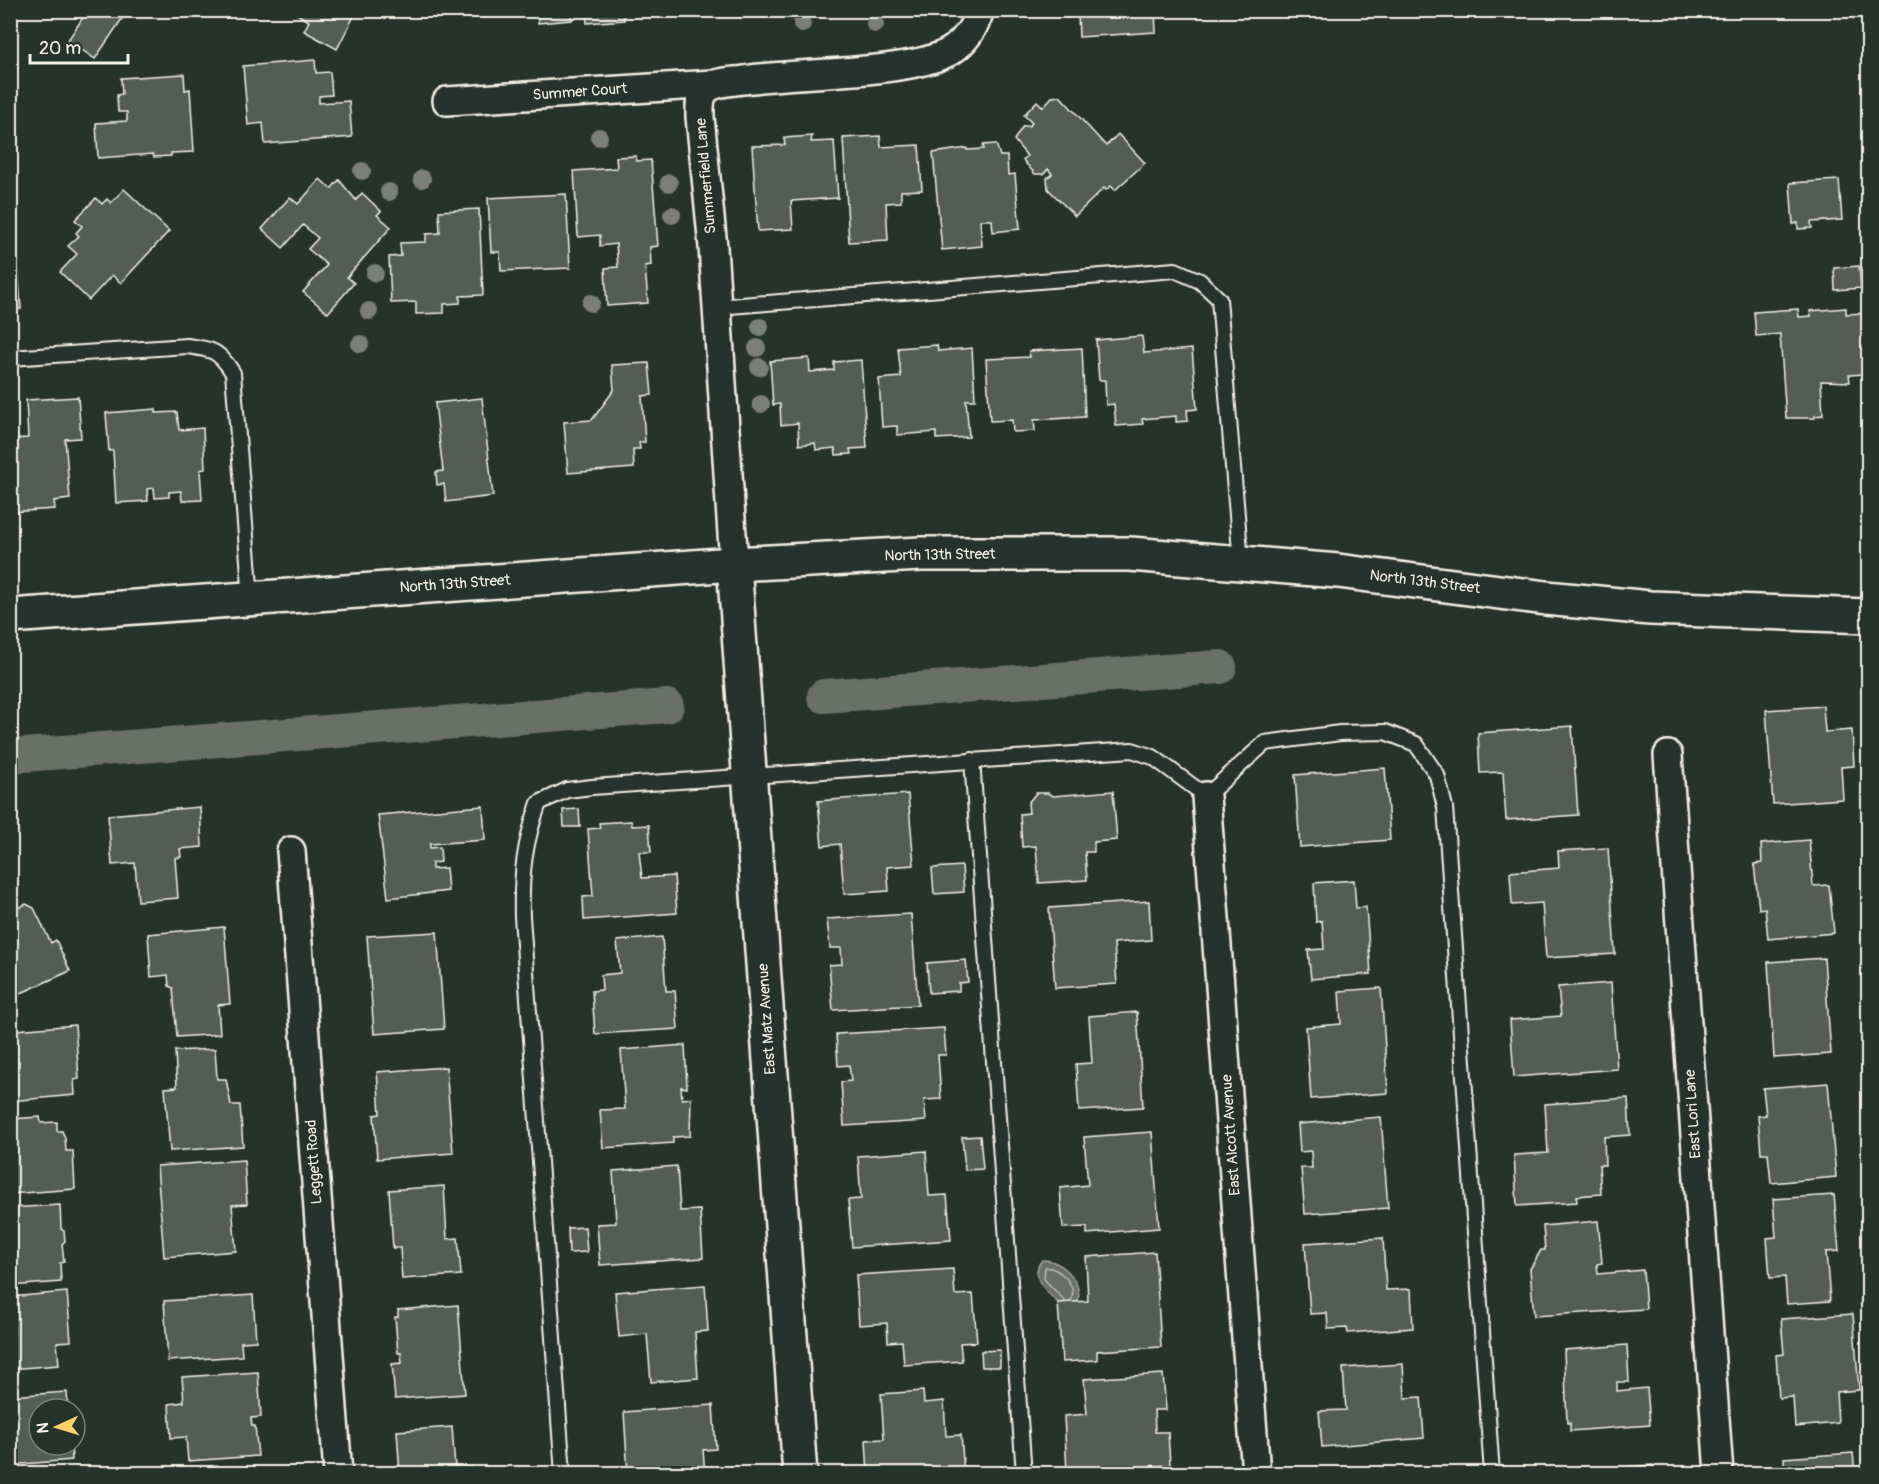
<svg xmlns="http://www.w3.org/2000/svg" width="1879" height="1484" viewBox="0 0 1879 1484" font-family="Pangolin,sans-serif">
<rect width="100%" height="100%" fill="#26332d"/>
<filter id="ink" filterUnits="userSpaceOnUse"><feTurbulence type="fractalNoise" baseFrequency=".0167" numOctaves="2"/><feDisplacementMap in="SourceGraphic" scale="12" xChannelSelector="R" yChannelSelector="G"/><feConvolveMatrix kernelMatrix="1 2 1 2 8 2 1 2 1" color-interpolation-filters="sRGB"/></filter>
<g filter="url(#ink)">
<path fill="#676f68" stroke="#9fa39b" stroke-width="1.5" d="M1042 1260C1063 1259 1085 1284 1077 1304L1060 1305C1049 1293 1027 1278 1042 1260Z"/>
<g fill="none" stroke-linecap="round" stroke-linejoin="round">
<path stroke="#bcbdb5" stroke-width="1.5" d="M1065 1301 1044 1279 1045 1267C1060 1268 1078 1285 1071 1301"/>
<g stroke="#676f68" stroke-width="34">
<polyline points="824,696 1220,667"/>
<polyline points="10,756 667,706"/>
</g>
</g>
<g fill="#525c55" stroke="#f4f1e8" stroke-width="1.5">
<polygon points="76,10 128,10 95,59 68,40 84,16"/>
<polygon points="290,10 344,10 354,16 337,49 304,31 309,21"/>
<polygon points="537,10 571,10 572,20 538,23"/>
<polygon points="586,10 623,10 624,20 587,23"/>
<polygon points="1074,10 1155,10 1156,32 1079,37 1078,13"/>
<polygon points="315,60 316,73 330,72 332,95 319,96 319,103 349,101 352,137 265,144 263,123 248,125 243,66"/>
<polygon points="184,74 185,90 190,89 194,152 171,153 171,156 154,157 153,154 98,158 96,123 127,121 127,112 118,112 117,95 122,94 121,78"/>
<polygon points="1060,96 1106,146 1118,134 1145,163 1115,190 1111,186 1106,190 1104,188 1075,216 1048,189 1047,178 1052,174 1048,169 1044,174 1035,174 1023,160 1027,156 1014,140 1023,126 1029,126 1032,123 1024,115 1037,101 1043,107 1052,97"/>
<polygon points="812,136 811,142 834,141 838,198 791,201 793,229 758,231 752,146 785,145 784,138"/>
<polygon points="880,136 881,147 919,145 922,190 901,191 901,202 886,203 888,240 849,242 843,138"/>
<polygon points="996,144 1000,156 1007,156 1008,175 1015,174 1020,229 993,232 992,220 980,220 982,246 942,250 933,153 967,148 967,150 984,149 983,145"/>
<polygon points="636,156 636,161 651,160 658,246 650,247 651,265 645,266 648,303 607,306 605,268 618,267 616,244 600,246 600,235 578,237 574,171 617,168 616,157"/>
<polygon points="320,179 331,189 339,180 356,200 362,193 381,211 377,215 391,227 347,277 354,283 328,313 303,292 327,265 308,249 318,238 303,225 283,248 262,229 290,197 298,204"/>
<polygon points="1839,180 1842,220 1811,222 1812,228 1798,229 1798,223 1793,224 1790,183"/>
<polygon points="124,189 169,231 121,283 112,275 89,300 60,272 77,254 68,246 79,236 76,233 82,226 75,220 96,198 102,204 107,199 111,203"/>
<polygon points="566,194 570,268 501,271 500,252 491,252 488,198"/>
<polygon points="479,209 483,295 460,296 460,303 444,304 444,313 416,314 416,302 391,303 389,257 401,256 400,243 426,242 426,234 440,233 439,211"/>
<polygon points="16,237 21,309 10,310 10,238"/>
<polygon points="1859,266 1861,288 1835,290 1834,268"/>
<polygon points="1846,308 1846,314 1868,313 1868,355 1863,355 1864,374 1849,375 1850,382 1821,381 1823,415 1815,416 1815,418 1786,418 1780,334 1756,336 1754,312 1798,309 1799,317 1811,316 1810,311"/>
<polygon points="1142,336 1144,353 1192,349 1197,409 1187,410 1188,421 1176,422 1176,416 1142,419 1143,424 1116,426 1114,404 1106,405 1105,380 1099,380 1096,340"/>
<polygon points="937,345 938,351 972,348 975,400 966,400 969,437 936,439 936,432 897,435 897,426 882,427 879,379 901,377 898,348"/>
<polygon points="1082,348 1085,417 1034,420 1035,431 1013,432 1012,420 990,421 986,359 1030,357 1029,351"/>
<polygon points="809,358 810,372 834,370 834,362 861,360 867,448 850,449 851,454 836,455 835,448 816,450 815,443 799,445 798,423 781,425 780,404 773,405 770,361"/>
<polygon points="649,363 652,395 642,396 645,442 639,442 640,449 633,449 634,468 568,473 564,422 592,420 614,390 612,365"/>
<polygon points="78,397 81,438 65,439 70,499 54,501 55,509 10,512 10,439 28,438 26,400"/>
<polygon points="482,398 493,496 446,502 444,484 437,485 436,472 443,471 435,403"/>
<polygon points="156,409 156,413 177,412 179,430 203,428 205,469 200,470 202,500 182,501 181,491 169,492 169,497 155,498 154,488 147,489 148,501 116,503 113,451 109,451 106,413"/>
<polygon points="1823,706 1825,732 1852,730 1854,766 1841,767 1843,799 1773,804 1766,710"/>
<polygon points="1572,726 1578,815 1506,820 1503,772 1480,773 1478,733"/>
<polygon points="1385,768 1390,840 1300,847 1295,775"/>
<polygon points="1113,791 1117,840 1094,842 1094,852 1085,852 1087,880 1039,883 1036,846 1022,847 1020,814 1029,813 1028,803 1036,793 1048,793 1053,796"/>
<polygon points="908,794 914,865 887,867 889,891 844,894 840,844 822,846 818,801"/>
<polygon points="483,806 485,840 430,844 430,848 440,847 441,862 432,863 432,869 446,868 448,891 388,898 378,815"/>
<polygon points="200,807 202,847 180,849 181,857 175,858 178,898 138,901 135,863 112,865 108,815"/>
<polygon points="579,809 580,827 564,827 563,810"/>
<polygon points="631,821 632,826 649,825 651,852 639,852 642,878 674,876 677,913 584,920 583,897 593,896 588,829 600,828 599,823"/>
<polygon points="1809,840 1813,886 1829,885 1834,933 1768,939 1765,908 1759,909 1754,864 1762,863 1761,844"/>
<polygon points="1608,848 1615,954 1546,958 1542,903 1512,905 1510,872 1559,868 1558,851"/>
<polygon points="962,866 964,892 934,894 932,868"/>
<polygon points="1354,880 1356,908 1366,907 1371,974 1311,979 1308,950 1324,949 1322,921 1316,922 1314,883"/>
<polygon points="1149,901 1151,940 1114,943 1117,984 1055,988 1049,908"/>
<polygon points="26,904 34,908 51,943 56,940 70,971 10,998 10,912"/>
<polygon points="911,914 918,1005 833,1010 829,965 842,964 841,948 830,948 827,919"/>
<polygon points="224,927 230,1004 218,1005 220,1034 177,1037 173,988 169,986 168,975 151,977 148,934"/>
<polygon points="437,932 444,1029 374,1034 367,936"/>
<polygon points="662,937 666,991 675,991 678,1029 595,1034 592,991 602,990 601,975 620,973 617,941"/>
<polygon points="1824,958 1831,1054 1774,1058 1768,962"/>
<polygon points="966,960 968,982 959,983 959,991 929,993 927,963"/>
<polygon points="1611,983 1617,1069 1514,1077 1510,1020 1561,1016 1558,987"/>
<polygon points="1381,988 1388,1093 1311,1099 1306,1027 1341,1024 1339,991"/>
<polygon points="1137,1012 1143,1107 1079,1111 1076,1064 1092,1063 1089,1016"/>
<polygon points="75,1025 79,1079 74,1080 75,1095 10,1101 10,1067 19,1066 19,1061 10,1061 10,1045 17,1044 16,1030"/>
<polygon points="944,1028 946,1055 938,1055 941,1099 924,1100 926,1121 844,1126 841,1082 851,1081 849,1065 838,1066 836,1034"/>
<polygon points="685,1045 687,1088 681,1087 682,1099 691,1098 690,1136 673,1137 673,1143 603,1148 600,1110 625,1109 621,1050"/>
<polygon points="215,1049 217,1079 226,1079 231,1105 240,1105 243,1146 170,1151 165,1088 177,1087 175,1051"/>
<polygon points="446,1067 453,1153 377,1159 374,1115 380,1114 377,1072"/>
<polygon points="1828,1083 1836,1177 1771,1183 1768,1153 1761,1153 1758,1116 1766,1115 1763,1088"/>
<polygon points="1628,1098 1630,1135 1604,1137 1605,1165 1599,1165 1601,1194 1576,1196 1577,1202 1517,1206 1514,1155 1548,1153 1545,1104"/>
<polygon points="40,1117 41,1123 57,1122 57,1131 62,1131 65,1138 66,1151 73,1151 75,1189 10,1194 10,1119"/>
<polygon points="1381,1117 1388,1208 1305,1214 1301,1168 1312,1168 1311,1151 1300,1152 1298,1124"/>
<polygon points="1152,1132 1159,1228 1087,1234 1087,1227 1063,1228 1060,1188 1088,1185 1084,1137"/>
<polygon points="980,1136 983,1169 965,1170 962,1137"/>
<polygon points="926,1151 929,1196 947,1195 951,1240 852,1247 848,1200 861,1199 858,1156"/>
<polygon points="244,1160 247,1204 232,1205 236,1251 164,1257 157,1166"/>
<polygon points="677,1166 680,1211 700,1210 703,1258 600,1265 597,1224 616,1223 613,1171"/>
<polygon points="444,1186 447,1239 458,1238 461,1275 402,1279 400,1248 393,1248 389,1190"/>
<polygon points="1834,1195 1839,1251 1826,1252 1830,1301 1787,1304 1785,1277 1770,1278 1767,1238 1776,1237 1773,1199"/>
<polygon points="60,1205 61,1229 64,1231 65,1241 62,1244 64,1262 60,1263 61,1282 10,1286 10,1208"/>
<polygon points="1598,1221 1602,1263 1597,1264 1598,1274 1643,1270 1646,1309 1534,1316 1530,1269 1541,1250 1545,1250 1543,1226"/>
<polygon points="585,1227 587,1252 569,1253 568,1228"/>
<polygon points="1383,1238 1386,1290 1411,1289 1413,1328 1348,1333 1347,1328 1328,1329 1327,1313 1310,1314 1305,1243"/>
<polygon points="1155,1252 1161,1347 1097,1351 1097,1360 1062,1362 1058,1303 1088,1301 1086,1257"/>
<polygon points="953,1269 955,1295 973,1294 977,1342 960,1343 962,1361 904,1365 902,1341 888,1342 887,1323 859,1325 856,1275"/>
<polygon points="705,1285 708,1331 695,1332 698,1378 651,1382 647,1334 619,1337 615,1292"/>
<polygon points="67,1292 71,1341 57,1342 59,1365 10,1369 10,1335 14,1335 14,1327 10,1328 10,1297"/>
<polygon points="253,1295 256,1341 241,1342 242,1356 168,1361 164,1301"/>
<polygon points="458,1305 465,1394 395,1399 392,1364 402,1363 401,1353 398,1353 395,1317 398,1317 398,1310"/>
<polygon points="1853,1314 1859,1390 1836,1392 1838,1423 1795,1427 1793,1397 1779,1398 1776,1355 1784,1354 1781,1319"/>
<polygon points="1627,1345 1629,1382 1617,1382 1617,1391 1647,1388 1650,1425 1570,1431 1570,1423 1567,1423 1564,1350"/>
<polygon points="1000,1350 1000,1367 982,1367 981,1351"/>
<polygon points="1403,1364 1405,1398 1421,1397 1424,1438 1322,1447 1319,1411 1346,1410 1343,1368"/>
<polygon points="258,1372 261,1417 251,1418 252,1426 255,1426 258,1456 188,1461 186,1437 171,1438 169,1404 184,1402 182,1377"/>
<polygon points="1163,1374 1166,1410 1154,1410 1155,1432 1168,1432 1170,1465 1067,1471 1064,1416 1087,1414 1084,1379"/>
<polygon points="923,1391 924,1403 944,1401 946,1436 961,1435 964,1474 868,1474 866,1440 884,1439 881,1394"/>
<polygon points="67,1392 68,1409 39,1409 39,1445 71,1445 72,1460 10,1465 10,1396"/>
<polygon points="713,1405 716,1449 703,1450 705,1474 628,1474 624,1412"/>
<polygon points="452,1427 455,1468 472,1467 472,1474 400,1474 397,1431"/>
<polygon points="1853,1453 1855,1474 1785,1474 1784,1458"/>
<polygon points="1653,1465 1653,1474 1566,1474 1566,1471"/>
</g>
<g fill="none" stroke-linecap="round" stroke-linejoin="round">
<defs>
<g id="lane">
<polyline points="717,307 1175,270 1200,281 1219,299 1241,563"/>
<path d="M10 358 187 346C213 349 219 351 233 373L251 599"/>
<polyline points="972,760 1024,1474"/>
<path d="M563 1474 522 917C521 873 524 844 539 803L567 790 592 787 1132 750 1153 757 1206 796 1265 743 1340 733 1385 732 1416 744 1437 775 1445 807 1492 1474"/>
</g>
<g id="street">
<polyline points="447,101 713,84"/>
<path d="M734 564 713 247 700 117C700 108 699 98 705 91 714 81 731 82 744 80 793 72 921 75 955 48 968 38 975 26 980 10"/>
<polyline points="1668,755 1719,1474"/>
<polyline points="1206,796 1256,1474"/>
<polyline points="291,851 338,1474"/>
</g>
<g id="secondary">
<polyline points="734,564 800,1474"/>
<polyline points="10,616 734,564 921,554 1130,554 1338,571 1546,598 1650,608 1868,616"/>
</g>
</defs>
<use href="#lane" stroke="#f4f1e8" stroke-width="18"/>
<use href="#street" stroke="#f4f1e8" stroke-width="32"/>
<use href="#secondary" stroke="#f4f1e8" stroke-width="38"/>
<use href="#lane" stroke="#26332d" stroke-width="14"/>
<use href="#street" stroke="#26332d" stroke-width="27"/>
<use href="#secondary" stroke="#26332d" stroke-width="33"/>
</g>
<g fill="#7a8079">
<circle cx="802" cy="24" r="9"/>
<circle cx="875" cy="24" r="9"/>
<circle cx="599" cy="137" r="9"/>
<circle cx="362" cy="171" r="9"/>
<circle cx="422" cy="179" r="9"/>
<circle cx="669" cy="183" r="9"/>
<circle cx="389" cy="192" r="9"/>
<circle cx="672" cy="215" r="9"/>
<circle cx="375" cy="273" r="9"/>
<circle cx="591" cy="303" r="9"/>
<circle cx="369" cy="311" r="9"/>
<circle cx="760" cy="327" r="9"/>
<circle cx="360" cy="344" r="9"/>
<circle cx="757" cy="348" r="9"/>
<circle cx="759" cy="367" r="9"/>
<circle cx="761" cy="404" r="9"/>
</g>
</g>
<g text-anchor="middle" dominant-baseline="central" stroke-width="4.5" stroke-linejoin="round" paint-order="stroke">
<g font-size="15" fill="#f4f1e8" stroke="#26332d">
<text transform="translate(580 92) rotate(-4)">Summer Court</text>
<text transform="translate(706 176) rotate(-95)">Summerfield Lane</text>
<text transform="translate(940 555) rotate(-1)">North 13th Street</text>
<text transform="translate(1425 582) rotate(7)">North 13th Street</text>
<text transform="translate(455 584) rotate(-4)">North 13th Street</text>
<text transform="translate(767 1019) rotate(-94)">East Matz Avenue</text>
<text transform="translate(1693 1114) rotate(-94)">East Lori Lane</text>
<text transform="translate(1231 1135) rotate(-94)">East Alcott Avenue</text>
<text transform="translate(314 1162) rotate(-94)">Leggett Road</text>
</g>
</g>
<rect width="1879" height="1484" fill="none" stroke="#26332d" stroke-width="36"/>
<rect x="18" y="18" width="1843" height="1448" fill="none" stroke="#f4f1e8" stroke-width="2" filter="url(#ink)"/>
<g transform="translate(57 1427) rotate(266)"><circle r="28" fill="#26332d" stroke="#787f78" stroke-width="1.5"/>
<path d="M0-4.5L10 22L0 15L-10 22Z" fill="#ffd166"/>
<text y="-9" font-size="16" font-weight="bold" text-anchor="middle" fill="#f4f1e8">N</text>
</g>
<path d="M30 54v9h98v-9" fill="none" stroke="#f4f1e8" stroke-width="3"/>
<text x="39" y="54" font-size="18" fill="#f4f1e8" stroke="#26332d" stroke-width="4.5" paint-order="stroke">20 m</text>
</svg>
